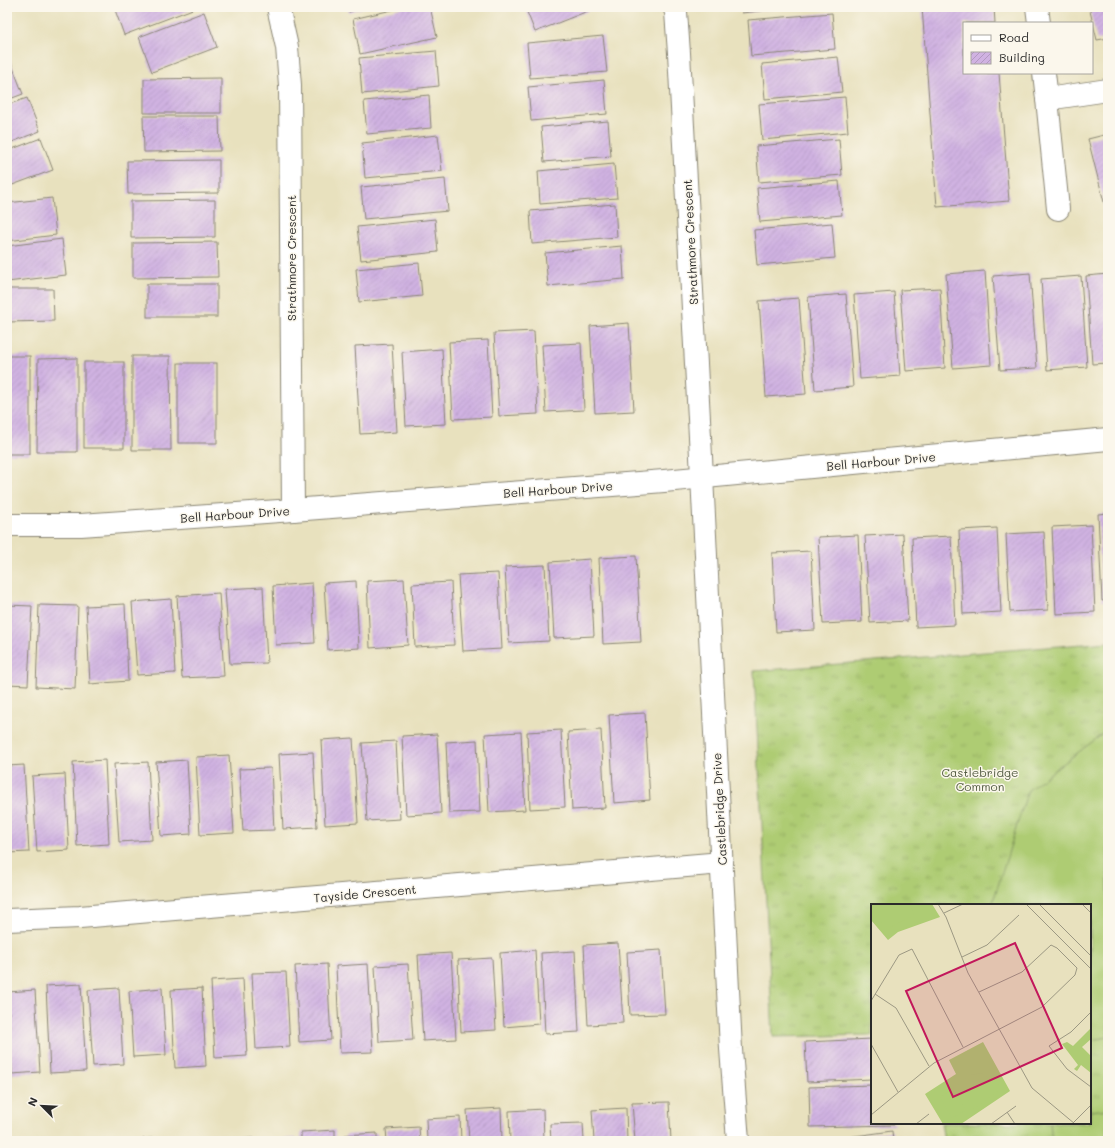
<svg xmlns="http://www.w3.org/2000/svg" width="1115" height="1148" viewBox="0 0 1115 1148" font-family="Mali,sans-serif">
<defs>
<pattern id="grass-tufts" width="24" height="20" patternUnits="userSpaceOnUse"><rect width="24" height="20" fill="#aecc73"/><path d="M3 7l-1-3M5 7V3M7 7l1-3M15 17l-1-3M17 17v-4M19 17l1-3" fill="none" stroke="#96af64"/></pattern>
<pattern id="building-hatch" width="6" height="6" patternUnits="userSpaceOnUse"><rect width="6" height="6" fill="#d0b2e2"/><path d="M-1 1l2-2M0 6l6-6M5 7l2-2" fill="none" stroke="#b399c2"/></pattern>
</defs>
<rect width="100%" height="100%" fill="#fbf7ec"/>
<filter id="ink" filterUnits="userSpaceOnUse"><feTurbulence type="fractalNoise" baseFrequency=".025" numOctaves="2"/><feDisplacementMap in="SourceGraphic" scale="8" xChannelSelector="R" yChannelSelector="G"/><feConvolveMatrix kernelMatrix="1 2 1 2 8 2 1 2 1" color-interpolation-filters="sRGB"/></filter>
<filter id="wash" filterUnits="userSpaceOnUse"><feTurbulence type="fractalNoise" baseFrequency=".012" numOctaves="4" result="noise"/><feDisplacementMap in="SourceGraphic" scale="16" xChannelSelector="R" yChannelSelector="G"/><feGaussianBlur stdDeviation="0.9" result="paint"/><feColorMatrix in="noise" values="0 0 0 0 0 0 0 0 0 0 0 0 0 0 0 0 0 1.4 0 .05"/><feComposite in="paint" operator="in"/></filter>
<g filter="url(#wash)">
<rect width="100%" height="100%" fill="#e8e1be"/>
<polygon fill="url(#grass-tufts)" stroke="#6c7c4f" points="1108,642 1108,1141 944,1141 941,1123 1090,1123 1090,905 872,905 872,1035 773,1037 754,671"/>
<g fill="#aecc73" stroke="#6c7c4f">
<polygon points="1108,730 1108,1037 1090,1040 1090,905 992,905 1028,790"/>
<polygon points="1108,1109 1108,1141 1052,1141 1050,1123 1090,1123 1090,1111"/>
</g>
<g id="blocks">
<g fill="url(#building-hatch)">
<polygon points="114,7 198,7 124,35"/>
<polygon points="347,7 365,7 349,12"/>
<polygon points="405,7 430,7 437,37 360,54 353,19"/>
<polygon points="525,7 598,7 535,32"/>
<polygon points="741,7 785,7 785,8 742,13"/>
<polygon points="922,7 994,7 995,23 964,23 964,73 999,73 1009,201 937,207"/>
<polygon points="1089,7 1108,7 1108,38 1097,40"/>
<polygon points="204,12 217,47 152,72 139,37"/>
<polygon points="832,13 835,49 751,56 748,20"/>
<polygon points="603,36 607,72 530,78 527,43"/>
<polygon points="436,51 439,86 362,94 359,58"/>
<polygon points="838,57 842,92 765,99 762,64"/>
<polygon points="10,60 23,94 7,100 7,61"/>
<polygon points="221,78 221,113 144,113 144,79"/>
<polygon points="604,80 607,114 531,121 528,87"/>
<polygon points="429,95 431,128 367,134 364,101"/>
<polygon points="845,97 848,132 762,140 759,104"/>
<polygon points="27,98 40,131 7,144 7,105"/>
<polygon points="143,116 219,116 220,151 144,152"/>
<polygon points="608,121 611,156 544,162 541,127"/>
<polygon points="1108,134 1108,210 1106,210 1088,139"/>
<polygon points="438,135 442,171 365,178 362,143"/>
<polygon points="41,138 53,170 7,187 7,151"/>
<polygon points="839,139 842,175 759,182 756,146"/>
<polygon points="219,160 219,193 128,194 127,161"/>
<polygon points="614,164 617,198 540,204 538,171"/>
<polygon points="445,179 448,211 364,219 361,187"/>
<polygon points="839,181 842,215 760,222 757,188"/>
<polygon points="52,198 56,235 7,241 7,203"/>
<polygon points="215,200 215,237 131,238 131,201"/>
<polygon points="615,204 617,237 532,244 530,211"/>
<polygon points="435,219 438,252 361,260 357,227"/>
<polygon points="832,223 835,258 757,265 754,230"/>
<polygon points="62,239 66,275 7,282 7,246"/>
<polygon points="217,242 218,277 133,278 133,243"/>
<polygon points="622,246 624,279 548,286 545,253"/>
<polygon points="419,263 422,296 359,302 356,269"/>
<polygon points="985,271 991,365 953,368 946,274"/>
<polygon points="1030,273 1037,368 1000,370 993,276"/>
<polygon points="1108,274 1108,363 1092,364 1086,276"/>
<polygon points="1081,276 1087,367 1047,370 1041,279"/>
<rect x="147" y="284" width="70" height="33"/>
<polygon points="940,288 945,368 906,371 900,290"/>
<polygon points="7,289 53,289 54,321 7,322"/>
<polygon points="894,292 900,376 860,379 854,295"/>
<polygon points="846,294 853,387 815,390 808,297"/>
<polygon points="799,298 806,394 766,397 759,301"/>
<polygon points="629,323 634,411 595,413 590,326"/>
<polygon points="534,331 538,414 499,416 494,333"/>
<polygon points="488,340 492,417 453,419 449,342"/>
<polygon points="581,343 584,410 546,412 542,345"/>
<polygon points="392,344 397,432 360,434 355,346"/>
<polygon points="442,349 446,424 406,426 402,352"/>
<rect x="7" y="356" width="23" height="98"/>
<polygon points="132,356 170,356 171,450 132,450"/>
<polygon points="77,358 77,452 37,452 38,359"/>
<rect x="84" y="362" width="40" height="86"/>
<rect x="178" y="363" width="39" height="80"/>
<polygon points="1108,513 1108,600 1102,601 1098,514"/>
<polygon points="1091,525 1095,612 1056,614 1052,527"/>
<polygon points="997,528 1001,612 963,614 959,530"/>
<polygon points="1044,532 1048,610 1010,612 1006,534"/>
<polygon points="903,534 908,621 870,623 865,536"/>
<polygon points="858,535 862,622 823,624 818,537"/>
<polygon points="951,536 955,625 916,627 912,538"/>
<polygon points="811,551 815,630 776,632 772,553"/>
<polygon points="636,556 641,642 603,644 599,558"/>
<polygon points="590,559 594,636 554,638 550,562"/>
<polygon points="545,565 549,641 509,643 505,567"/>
<polygon points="498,573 502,649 463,651 458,575"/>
<polygon points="404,579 408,645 370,648 367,581"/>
<polygon points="356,581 359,648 328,650 324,583"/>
<polygon points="451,582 454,645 415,647 412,584"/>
<polygon points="312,583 315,643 276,645 273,586"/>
<polygon points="263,587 267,663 230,664 225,589"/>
<polygon points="219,593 224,676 182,678 177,596"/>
<polygon points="171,599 175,673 137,675 132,602"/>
<polygon points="125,604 128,681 90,684 86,606"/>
<polygon points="7,605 32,606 28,685 7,684"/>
<polygon points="39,605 78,606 75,689 36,687"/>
<polygon points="645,713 650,800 614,803 609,715"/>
<polygon points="561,730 565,807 530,809 527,732"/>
<polygon points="601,730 605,808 572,810 568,732"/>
<polygon points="521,732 525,810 489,812 485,734"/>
<polygon points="437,734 441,813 406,815 402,736"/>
<polygon points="353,738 358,823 325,825 321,740"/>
<polygon points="477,740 480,812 449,813 446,742"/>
<polygon points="396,741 400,819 367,821 362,743"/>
<polygon points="313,752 317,827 283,829 279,754"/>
<polygon points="229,755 234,833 200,835 196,757"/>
<polygon points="105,760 109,844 77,846 73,762"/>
<polygon points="187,760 191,834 161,836 156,762"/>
<polygon points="148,762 152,840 119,842 114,764"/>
<polygon points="24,765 29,852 7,853 7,766"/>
<polygon points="271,768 274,830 243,831 239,769"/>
<polygon points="65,774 69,850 37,852 32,776"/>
<polygon points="618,943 623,1023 588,1025 584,945"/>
<polygon points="535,950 539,1024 504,1027 500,953"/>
<polygon points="661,950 665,1014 630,1015 627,952"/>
<polygon points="575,951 579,1032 545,1034 541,953"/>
<polygon points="451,953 456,1039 423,1041 418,955"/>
<polygon points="492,958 496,1030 461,1032 458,960"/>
<polygon points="327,964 331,1040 299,1042 295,966"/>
<polygon points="368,964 373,1052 340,1053 336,966"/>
<polygon points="408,964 413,1040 379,1042 375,966"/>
<polygon points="286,972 290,1047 256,1049 252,973"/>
<polygon points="243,979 247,1056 215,1058 211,981"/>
<polygon points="81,984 86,1071 50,1073 46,986"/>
<polygon points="119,988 123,1064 93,1066 88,990"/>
<polygon points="162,988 166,1055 133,1057 129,991"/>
<polygon points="202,988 206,1066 175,1068 171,990"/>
<polygon points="35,990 40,1072 12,1074 8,992"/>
<polygon points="872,1039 872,1079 807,1082 805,1042"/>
<polygon points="872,1085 872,1123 894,1123 894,1125 810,1127 809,1087"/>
<polygon points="669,1102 671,1141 635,1141 632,1103"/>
<polygon points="501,1108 502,1141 469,1141 467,1110"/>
<polygon points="626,1108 627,1141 594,1141 592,1110"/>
<polygon points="543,1109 544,1141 510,1141 509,1111"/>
<polygon points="460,1117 461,1141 427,1141 426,1119"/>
<polygon points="583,1123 584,1141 551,1141 550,1124"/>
<polygon points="419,1127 420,1141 387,1141 386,1129"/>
<polygon points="335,1130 335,1141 301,1141 301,1132"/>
<polygon points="892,1131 893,1141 825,1141 825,1140"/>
<polygon points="377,1133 377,1141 345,1141 345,1135"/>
<polygon points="169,1137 169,1141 139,1141 139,1139"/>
<polygon points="253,1138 253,1141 219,1141 219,1140"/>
<polygon points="296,1138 296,1141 267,1141 267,1140"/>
</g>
</g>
</g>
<g filter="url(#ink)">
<use href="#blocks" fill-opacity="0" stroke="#8a8674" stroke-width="1"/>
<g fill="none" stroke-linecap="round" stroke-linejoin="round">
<defs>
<g id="minor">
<polyline points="278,7 287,47 290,85 293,510"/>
<polyline points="674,7 676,12 679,53 700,437 731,1049 738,1141"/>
<polyline points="1037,7 1039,23"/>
<polyline points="1044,73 1047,99 1108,90"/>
<polyline points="1047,99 1058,209"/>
<polyline points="7,525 81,525 293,510 664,481 1108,439"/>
<polyline points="7,920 80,917 722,863"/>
</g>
</defs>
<use href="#minor" stroke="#8a8674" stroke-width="24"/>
<use href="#minor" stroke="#fff" stroke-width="22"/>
</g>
</g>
<g text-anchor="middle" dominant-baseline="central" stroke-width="3" stroke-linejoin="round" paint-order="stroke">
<g font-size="12" fill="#2b2b2b" stroke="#fbf7ec">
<text transform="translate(690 242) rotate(-93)">Strathmore Crescent</text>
<text transform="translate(291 258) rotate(-90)">Strathmore Crescent</text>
<text transform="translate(881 461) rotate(-5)">Bell Harbour Drive</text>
<text transform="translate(558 489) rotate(-4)">Bell Harbour Drive</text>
<text transform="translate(235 514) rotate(-4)">Bell Harbour Drive</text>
<text transform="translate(719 809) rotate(-93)">Castlebridge Drive</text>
<text transform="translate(365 893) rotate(-5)">Tayside Crescent</text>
</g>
<g font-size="12" fill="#525b41" stroke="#fbf7ec">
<text x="980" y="772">Castlebridge<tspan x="980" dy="14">Common</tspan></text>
</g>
</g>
<g transform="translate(871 904)">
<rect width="220" height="220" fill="#e8e1be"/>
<path d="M0 0H61L69 13 27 28 17 36 0 16ZM220 124V135L211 143 220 152V169L210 161 206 167 203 165 207 161 191 140 196 138 202 142ZM112 138 139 187 90 220H72L54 190 85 170 78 156Z" fill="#aecc73"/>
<path d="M0 0H39L43 11 16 25 0 6ZM112 169 131 184 103 205 87 180 99 171ZM82 185 95 206 81 214 69 193Z" fill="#aecc73"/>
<path fill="none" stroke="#9c9883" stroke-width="1" d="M67 0 75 13 97 69 161 184 204 220M155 0 220 65M168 0 220 52M211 0 220 9M73 9 92 0M91 53 116 41 148 11M4 90 25 104 58 162M0 97 28 51 41 45 92 143M220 108 200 128 178 142 196 165 220 183M0 140 27 188M136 208 144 220M0 211 63 159 171 103 204 71 206 64 186 44 180 41 151 68 108 88M45 220 58 210M120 220 145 202M201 220 220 201"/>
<path fill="#c2185b" fill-opacity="0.15" stroke="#c2185b" stroke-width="2" d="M144 39 191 144 82 193 35 87Z"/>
<rect width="220" height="220" fill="none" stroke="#2b2b2b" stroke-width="2"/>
</g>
<rect width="1115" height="1148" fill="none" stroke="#fbf7ec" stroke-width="24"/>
<rect x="963" y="22" width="130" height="52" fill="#fbf7ec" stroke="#a8a59f"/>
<rect x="971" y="35" width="20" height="6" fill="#ffffff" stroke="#a8a59f"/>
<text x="999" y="42" font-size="12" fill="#2b2b2b">Road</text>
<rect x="971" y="52" width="20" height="12" fill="url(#building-hatch)" stroke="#a8a59f"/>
<text x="999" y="62" font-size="12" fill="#2b2b2b">Building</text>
<g transform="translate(42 1106) rotate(294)" stroke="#fbf7ec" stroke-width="3" paint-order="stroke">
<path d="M0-3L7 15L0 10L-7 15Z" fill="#2b2b2b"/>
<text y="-6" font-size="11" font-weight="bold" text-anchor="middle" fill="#2b2b2b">N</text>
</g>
</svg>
